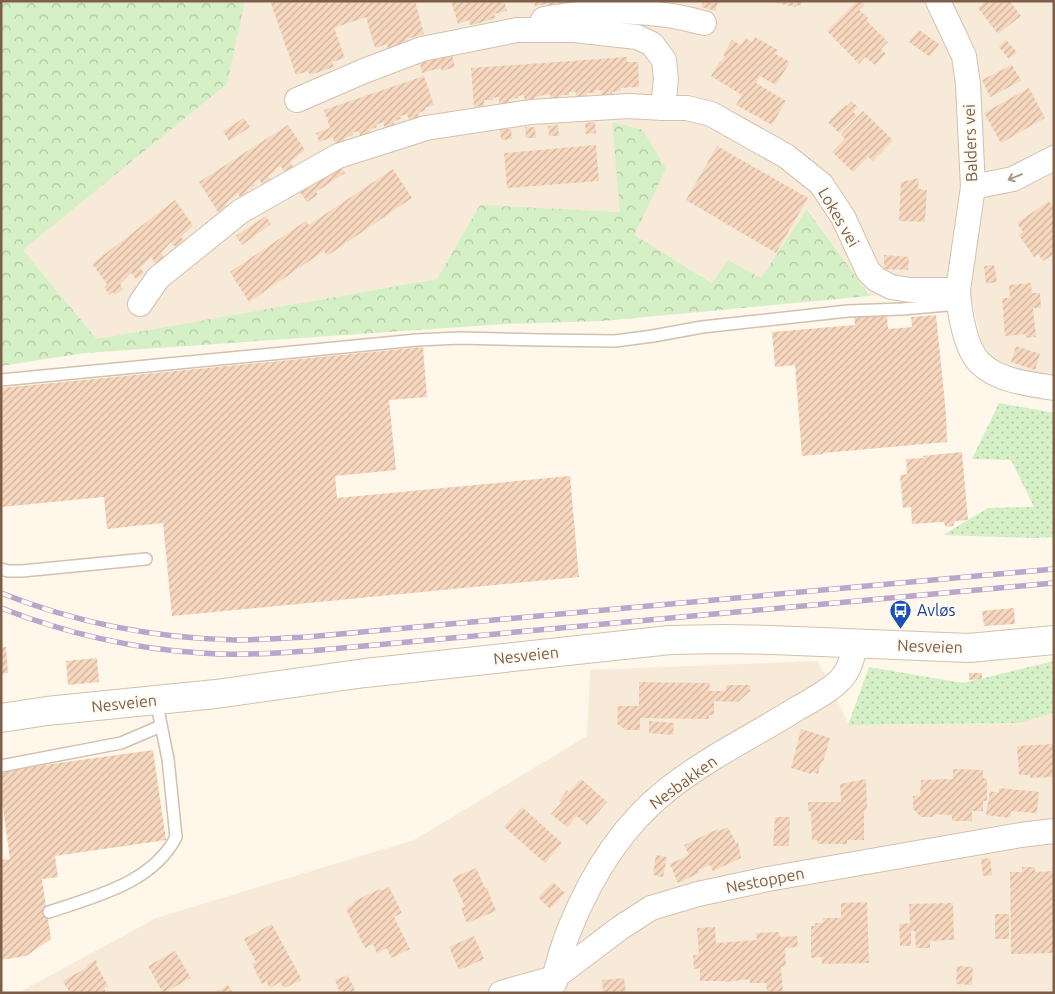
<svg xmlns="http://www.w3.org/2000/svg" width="1055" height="994" viewBox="0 0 1055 994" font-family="Ubuntu,sans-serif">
<defs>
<pattern id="grass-dots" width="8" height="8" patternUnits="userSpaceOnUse" patternTransform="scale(1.25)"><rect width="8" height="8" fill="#d5efc6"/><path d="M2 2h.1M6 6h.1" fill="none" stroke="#b2c5a3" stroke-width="1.8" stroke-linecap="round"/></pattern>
<pattern id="forest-crowns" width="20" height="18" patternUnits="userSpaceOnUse" patternTransform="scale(1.25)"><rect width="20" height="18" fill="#d5efc6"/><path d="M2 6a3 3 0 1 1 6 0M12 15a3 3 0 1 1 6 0" fill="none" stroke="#b2c5a3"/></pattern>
<pattern id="building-hatch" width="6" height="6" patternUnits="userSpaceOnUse" patternTransform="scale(1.25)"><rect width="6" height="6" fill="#f7d8bf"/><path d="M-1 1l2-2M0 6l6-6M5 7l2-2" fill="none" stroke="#cdb29d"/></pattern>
</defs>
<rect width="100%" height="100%" fill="#fef7ea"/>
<g fill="#f7ead8">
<polygon points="245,1 1054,1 1054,381 988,367 968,286 870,296 808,209 761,278 728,260 713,283 633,235 666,169 612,123 621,212 480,206 437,279 97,339 23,250 227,84"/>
<polygon points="818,661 849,725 1018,723 1054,713 1054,993 18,993 156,918 414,840 587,736 590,670"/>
</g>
<g fill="url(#grass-dots)">
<polygon points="999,403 1054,413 1054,537 1036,538 943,535 988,508 1034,507 1011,460 972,459"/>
<polygon points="1054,661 1054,713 1018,723 848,725 869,667 963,683"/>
</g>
<polygon fill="url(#forest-crowns)" points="1,1 245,1 227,84 23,250 97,339 437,279 480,205 620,212 612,122 643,130 666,169 634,235 712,283 728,260 761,278 807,209 870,296 603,321 505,324 85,353 1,366"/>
<g fill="url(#building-hatch)">
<polygon points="270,1 415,1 424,34 407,39 408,43 388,49 387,44 375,48 366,17 334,28 345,58 332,62 334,67 310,75 308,71 296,75"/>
<polygon points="451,1 504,1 507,11 494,14 495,18 476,24 470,25 469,20 458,24"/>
<polygon points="534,1 573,1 573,4 548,8 547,4 535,6"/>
<polygon points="703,1 718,1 716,11 701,7"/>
<polygon points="767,1 802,1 801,6 796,5 796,7"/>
<polygon points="857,1 861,1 864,5 859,10 868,18 866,20 888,42 881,49 886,54 875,65 865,57 859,64 827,31"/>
<polygon points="986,1 1010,1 1021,16 998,34 978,8"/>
<polygon points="919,30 939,44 930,57 909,42"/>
<polygon points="755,37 778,50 775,54 790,62 776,85 760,76 756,83 786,101 772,125 736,105 742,95 711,76 720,61 721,62 725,56 723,55 732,40 741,45 745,38 752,42"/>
<polygon points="1006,40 1017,52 1009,59 999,47"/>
<polygon points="452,55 455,67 442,71 441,68 422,73 420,63"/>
<polygon points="627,57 627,62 638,62 639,87 620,88 621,91 612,92 612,97 602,98 601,90 595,90 595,93 586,93 587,99 576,100 576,92 569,92 569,95 561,95 561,101 550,102 550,94 535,97 535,103 525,103 524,95 518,96 518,98 509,99 510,105 499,105 499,97 492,98 493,100 484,100 484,106 474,107 471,68"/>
<polygon points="1012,65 1021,81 990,97 982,80"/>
<polygon points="424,76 434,105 425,108 426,110 418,113 420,119 410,122 407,114 400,116 401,119 394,121 395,127 385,130 383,122 376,125 377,127 369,130 371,135 361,138 358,131 352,133 353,135 344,138 346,143 336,147 333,137 319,142 316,133 330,128 324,110"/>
<polygon points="1029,88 1045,118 1001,143 984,113"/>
<polygon points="852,101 858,107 853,112 857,116 839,133 828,122 846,105 847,106"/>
<polygon points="863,111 893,140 873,161 868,157 853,172 832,152 845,139 841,135 843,132"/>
<polygon points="244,118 250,127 229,141 223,131"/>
<polygon points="595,122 596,133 586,134 585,123"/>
<polygon points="288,125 305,150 290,162 293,167 285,173 281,166 275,169 276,171 268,176 272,182 264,187 259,179 254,183 255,185 247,190 250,195 242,201 238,193 225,204 229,209 220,215 199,182"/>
<polygon points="558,125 559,136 549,136 548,126"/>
<polygon points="525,127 535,127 536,138 526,138"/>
<polygon points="500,129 511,129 512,139 501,140"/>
<polygon points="596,145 599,181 507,188 504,153"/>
<polygon points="717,146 808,198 776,253 686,200"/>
<polygon points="339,165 345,173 316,192 318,195 307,202 300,192"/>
<polygon points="393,169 412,198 327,256 324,251 249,302 230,272 306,221 309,225"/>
<polygon points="919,178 918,189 927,190 925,222 899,221 901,182"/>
<polygon points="175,200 193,225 181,237 185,242 176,248 171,242 161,253 164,258 156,264 151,257 140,268 144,273 136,279 131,273 120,284 123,289 115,295 113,292 109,295 104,287 107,284 92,264"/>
<polygon points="1049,201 1054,208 1054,254 1043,261 1038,254 1034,257 1019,235 1023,232 1017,223"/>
<polygon points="266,216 271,224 242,245 236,236"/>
<polygon points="884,255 909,257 908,270 884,269"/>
<polygon points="994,265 997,282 986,284 984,266"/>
<polygon points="1031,283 1032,293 1040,293 1041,308 1033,308 1036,337 1026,338 1025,334 1005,336 1002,298 1010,298 1009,285"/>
<polygon points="887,314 888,329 912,327 911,317 936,315 946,414 947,442 823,453 823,454 802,456 795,365 775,367 772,332 855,325 854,317"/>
<polygon points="1016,346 1040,354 1035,370 1011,362"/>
<polygon points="423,347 427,397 389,400 396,470 335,476 337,498 570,476 579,577 172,616 163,523 107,529 104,497 1,507 1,388"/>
<polygon points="962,452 968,520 955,521 953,526 946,527 943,522 912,524 911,507 903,508 900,475 907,474 906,459 924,458 923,456"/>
<polygon points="1014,608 1015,624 984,626 982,611"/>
<polygon points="6,647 8,673 1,674 1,648"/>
<polygon points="97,658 99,682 68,685 66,661"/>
<polygon points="969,673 982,673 982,679 969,680"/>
<polygon points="639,682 710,683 709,691 726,691 726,685 750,685 750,691 738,702 714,701 714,715 709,715 709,719 640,718 640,730 626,730 617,724 618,706 639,706"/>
<polygon points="649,721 674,723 673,735 649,733"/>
<polygon points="801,729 830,738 823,762 821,762 818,774 812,772 811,774 791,768"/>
<polygon points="1054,744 1054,777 1030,778 1030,775 1019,775 1017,746"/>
<polygon points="153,750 166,840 55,856 58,877 42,879 51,939 26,956 1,960 1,860 10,859 1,794 1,771"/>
<polygon points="953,769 983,770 983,778 987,779 987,801 983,801 983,811 972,811 972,821 952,821 952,815 934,814 934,817 921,817 913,809 913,796 920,796 921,780 953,779"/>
<polygon points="581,779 607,802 587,825 577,816 567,827 551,814 561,803 559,801 567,790 569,792"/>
<polygon points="866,779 867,810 864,811 864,840 847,840 847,844 818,844 817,840 812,840 811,811 808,811 808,802 841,802 840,784"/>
<polygon points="999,788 1039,792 1037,813 1011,811 1010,818 986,815 990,791 998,793"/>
<polygon points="522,807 562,843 545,863 504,827"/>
<polygon points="775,817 790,817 789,846 773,846"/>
<polygon points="728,827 736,843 738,842 741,858 713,871 710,865 698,870 699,873 678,883 670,864 689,855 684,845 718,829 719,831"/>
<polygon points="656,855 667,857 663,877 653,875"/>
<polygon points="990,858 992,875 983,876 981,859"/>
<polygon points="1022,867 1035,867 1035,872 1054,871 1054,953 1011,954 1010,872 1022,872"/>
<polygon points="476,868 485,888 488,888 489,890 488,891 496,911 467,923 461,908 465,907 452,878"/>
<polygon points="553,882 565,893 550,909 538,897"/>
<polygon points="389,887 402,913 394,917 410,949 391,958 387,948 377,953 373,944 365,948 346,909 354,904 353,902 380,889 381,891"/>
<polygon points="867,902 869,963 822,964 822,957 811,958 811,926 815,926 815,923 823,923 823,918 841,918 841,903"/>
<polygon points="953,903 954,940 930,941 930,948 916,948 915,931 911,931 911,946 900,946 899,924 910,923 909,904"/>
<rect x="995" y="914" width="14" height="25"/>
<polygon points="272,924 302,980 284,988 280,982 270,988 266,981 262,984 252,964 256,962 244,939"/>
<polygon points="715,927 716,943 757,940 756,933 779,932 780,937 797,936 798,947 785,948 786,966 781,967 783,991 767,992 766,983 750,983 750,979 725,982 725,981 700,981 700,968 694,969 693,955 699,955 697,928"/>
<polygon points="474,936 484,959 459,970 449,947"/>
<polygon points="175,951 191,978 163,993 148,966"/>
<polygon points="96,960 97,963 96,964 108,986 104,988 106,993 70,993 63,981 88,967 87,965"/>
<polygon points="957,966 973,967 972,985 956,984"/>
<polygon points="348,975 356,993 340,993 335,980"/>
<polygon points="624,978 626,993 603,993 602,980"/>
<polygon points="228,985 233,993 214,993"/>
</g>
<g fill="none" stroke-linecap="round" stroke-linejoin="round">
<defs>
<g id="service">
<polyline points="1,380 417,340 460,338 543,340 615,341 653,336 702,327 848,311 902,309 959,304"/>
<polyline points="1,569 8,571 22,571 146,559"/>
<polyline points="1,766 121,743 161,726"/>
<path d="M49 912C93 897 153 883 176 837L168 759 156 700"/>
</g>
<g id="minor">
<path d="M938 1 964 56 968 84 973 187 958 290C959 310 965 350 981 364 999 381 1030 384 1054 388"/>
<path d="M543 20 544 19C601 9 648 8 704 23"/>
<polyline points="663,108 687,108 711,114 786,156 821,184 843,217 868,271 876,279 891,287 910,290 958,290"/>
<polyline points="973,187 1013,179 1054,158"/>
<polyline points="140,304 158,278 241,211 338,156 426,128 531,112 629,106 663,108 666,79 664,60 652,44 637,37 574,30 517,30 422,49 364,71 297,100"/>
<path d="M555 982 554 978C559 961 563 944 570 928 591 876 623 825 667 790 707 758 755 735 798 708 812 700 828 692 839 681 850 671 852 657 856 644"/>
<polyline points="501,993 554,978 620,928 651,908 698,894 768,879 1021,835 1054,831"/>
</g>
<polyline id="tertiary" points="1,718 47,711 216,694 365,673 670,640 723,639 772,640 969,648 1054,640"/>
</defs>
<use href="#service" stroke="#d3c0ae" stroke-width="14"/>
<use href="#minor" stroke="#d3c0ae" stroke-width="26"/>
<use href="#tertiary" stroke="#d3c0ae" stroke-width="30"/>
<use href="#service" stroke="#fff" stroke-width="11"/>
<use href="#minor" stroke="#fff" stroke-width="24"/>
<use href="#tertiary" stroke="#fff" stroke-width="28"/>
<defs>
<g id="rail">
<path d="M1 593C76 623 154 638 235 640 259 640 283 638 307 637L1054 569"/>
<path d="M1 608C65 633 133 649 202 653 237 656 273 653 309 651L1054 583"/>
</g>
</defs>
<use href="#rail" stroke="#bba5cb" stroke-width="5.5"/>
<use href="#rail" stroke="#fffbf3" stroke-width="4" stroke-dasharray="11" stroke-linecap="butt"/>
</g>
<defs><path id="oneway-shaft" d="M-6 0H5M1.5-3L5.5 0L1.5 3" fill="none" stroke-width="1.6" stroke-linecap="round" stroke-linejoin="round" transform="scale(1.25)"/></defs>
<use stroke="#aa9689" href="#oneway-shaft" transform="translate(1015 177) rotate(158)"/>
<defs>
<symbol id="bus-pin" viewBox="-11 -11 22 30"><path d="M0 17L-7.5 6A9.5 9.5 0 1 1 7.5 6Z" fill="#1a4fb4" stroke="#fffbf3"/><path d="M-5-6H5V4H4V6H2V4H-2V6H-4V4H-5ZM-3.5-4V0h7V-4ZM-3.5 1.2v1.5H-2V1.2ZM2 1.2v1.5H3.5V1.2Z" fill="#fff"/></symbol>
</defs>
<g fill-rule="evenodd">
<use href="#bus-pin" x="888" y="598" width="25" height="34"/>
</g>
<g text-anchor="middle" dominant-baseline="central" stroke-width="4.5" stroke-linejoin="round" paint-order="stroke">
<g font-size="16" fill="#7d5e49" stroke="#fffbf3">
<text transform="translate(970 143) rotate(-92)">Balders vei</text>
<text transform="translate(839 217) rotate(60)">Lokes vei</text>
<text transform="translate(930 646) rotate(2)">Nesveien</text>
<text transform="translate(526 655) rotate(-6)">Nesveien</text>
<text transform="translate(124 703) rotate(-6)">Nesveien</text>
<text transform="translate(683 782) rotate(-36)">Nesbakken</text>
<text transform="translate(765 880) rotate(-11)">Nestoppen</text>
</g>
<g font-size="16" fill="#164399" stroke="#fffbf3" text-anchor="start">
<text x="917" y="610">Avløs</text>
</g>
</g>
<rect width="1055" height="994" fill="none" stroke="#7d5e49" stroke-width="5"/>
</svg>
